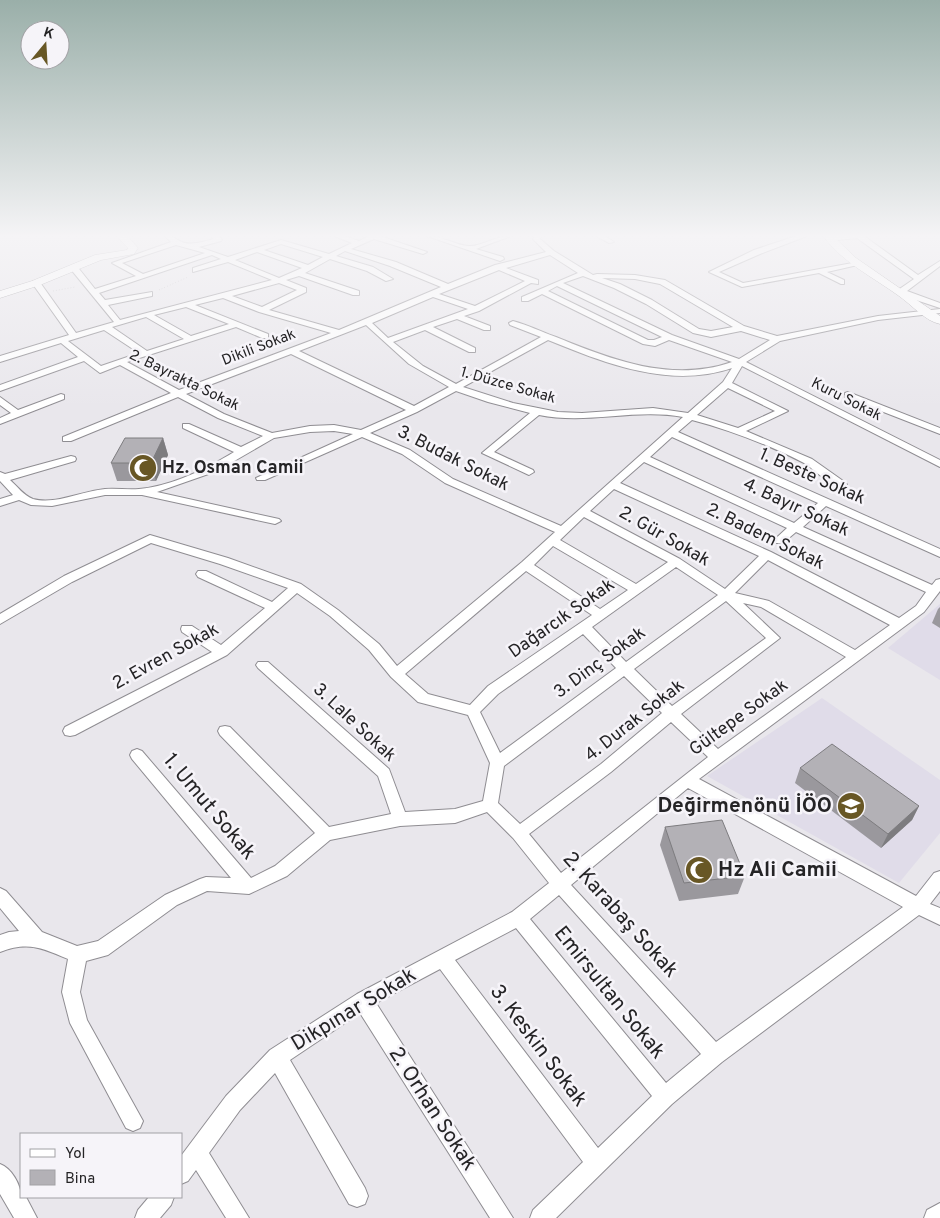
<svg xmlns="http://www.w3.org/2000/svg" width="940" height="1218" viewBox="0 0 940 1218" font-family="Overpass,sans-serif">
<rect width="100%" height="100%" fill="#e9e7ec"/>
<g fill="#e0dce9">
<polygon points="940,604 940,680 888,648"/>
<polygon points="822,698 940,780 940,833 899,883 707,776"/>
</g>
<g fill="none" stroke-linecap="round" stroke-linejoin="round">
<defs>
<g id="street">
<path d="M165 236H172C186 248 198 243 214 239L211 236H219L222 240 221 241 199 247 228 257 281 240 329 254 352 243 334 236H345L359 241 369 236H380L427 252 423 254 374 239 351 249 396 262 448 284 495 265 546 252 533 239 534 236H541L540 239 554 251 593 275 597 274 635 275 665 280 744 326 777 336 878 316 940 309V313L878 320 780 341 746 362 940 460V467L742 366 732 383 788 411 746 431 812 459 846 483 847 485 846 487C834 490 814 469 804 463 769 445 730 430 692 420L678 432 940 549V557L826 506 803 527 932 585 936 580 940 579V591L924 612 699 779 916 896 934 873 940 871V891L930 904 940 908V925L919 915 722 1062 672 1104 556 1218H530L533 1210 583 1162 440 969 376 1003 513 1218H490L360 1013 290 1060 365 1188 368 1196 365 1204 357 1207 349 1204 275 1073 240 1110 209 1153 249 1218H226L196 1170 188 1181 181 1184V1156L226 1096 270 1050 357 994 512 912 549 883 513 838 487 812 455 823 400 826 330 840 287 876 249 894 207 891 177 905 108 955 86 961 80 992 87 1020 143 1121 140 1128 133 1131 126 1128 70 1023 62 992 68 959C42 948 28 941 0 952V935L9 932 19 931 0 908V888L6 891 42 932 77 946 98 941 165 895 200 879 206 877 231 878 132 759 130 755 132 751 137 749 142 751 251 878 275 866 315 833 220 735 218 731 220 727 225 726 230 727 329 827 391 814 378 776 258 668 256 665 258 662H268L389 769 405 812 455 809 483 801 490 763 468 715 418 702 391 677 369 650 330 616 297 593 227 655 75 735 70 736 65 735 63 731 65 727 212 652 182 632 181 629 182 626H192L221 645 265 608 198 577 196 574 198 571H206L272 602 288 588 220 564 151 543 72 582 0 624V614L64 576 150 535 228 558 301 584 338 610 379 644 397 666 522 562 555 532 445 483 402 454 362 437 265 480H257L256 478 353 434 334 431 310 432 274 438 217 471 157 492 279 519 281 521 275 524 142 495H105L52 506 31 505 19 500 0 506V499L13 495 0 481V472L5 474 71 456 75 457 76 459 75 461 10 480C17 486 24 496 33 499 56 505 82 491 105 489 116 488 128 490 139 489 172 486 206 469 234 452L183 428V424H189L241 447 263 436 218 418 178 397 71 441H63V437L171 393 120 365 100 373 84 361 0 391V385L78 357 61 343 0 362V356L69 335 32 283 33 281H39L76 333 114 322 69 267 76 265 95 289 136 276 112 263 171 242ZM281 244 323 257 308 265 264 250ZM176 245 205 253 143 274 122 263ZM345 251 390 266 441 287 339 330 269 310 306 292V288L286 280 299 276 353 295H359V291L305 273 330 259 367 271 386 281 393 279 373 267 336 256ZM257 252 302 268 279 278 235 260ZM212 255 221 259 193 268V272L228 262 272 280 120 320 108 305 152 296V292L105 300 99 293ZM550 255 578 273 522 297V301H528L542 294 643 344 655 346 669 340 732 362C672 383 612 360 556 337 542 332 528 325 513 321L509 323 510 325 541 337 456 384 423 366 393 342 425 330 469 352H475V348L433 327 457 319 484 330H490V326L464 316 479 311 531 283 538 284V280L506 268ZM499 270 525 281 475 306 439 294ZM583 276 614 288 646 304 693 333 711 337 741 331 770 340 739 359 672 335 563 283ZM602 278 635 279 660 284 733 327 711 331 699 329 652 300 620 284ZM279 283 297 290 262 307 232 296ZM557 286 662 337 654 340H648L548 291ZM433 297 468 309 388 338 372 323ZM223 298 259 312 331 333 179 390 127 362 236 327 262 338H268V334L195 305ZM186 307 229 324 191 336 154 315ZM146 317 184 339 147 351 112 327ZM366 325 409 364 449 387 414 406 299 351ZM104 330 139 353 101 366 68 341ZM548 340C607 364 670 389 732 368L723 382 688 413 653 408 582 413 558 412 513 403 463 387ZM291 354 406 410 361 430 334 425 310 426 272 433 224 414 186 394ZM728 388 775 411 738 428 697 415ZM456 391 488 402 530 413 482 453 529 475 534 472 533 470 494 452 539 415C587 425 635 408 683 417L561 526 453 479 410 450 370 433 417 412ZM672 437 818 503 794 523 650 457ZM644 462 787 528 773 541 775 543H783L796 532 926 592 916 606 899 618 771 552 620 483ZM614 489 759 556 725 589 680 559 590 511ZM584 517 668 562 636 584 560 540ZM553 546 628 590 600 609 534 565ZM768 560 890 625 855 650 769 601 735 593ZM676 567 718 595 626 662 592 627ZM526 571 592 615 488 686 470 705 428 694 405 674ZM726 601 766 638 672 706 634 669ZM743 603 761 607 846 657 718 749 681 714 780 638ZM583 634 616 668 500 753 480 712 498 694ZM624 676 662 713 601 764 520 824 498 803 504 766ZM671 722 708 757 561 873 529 834 611 772ZM688 788 903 907 716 1042 571 885ZM559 895 701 1054 666 1083 530 919ZM516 928 652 1096 598 1148 455 960Z"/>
<path d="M427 236C443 236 457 246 469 246 480 247 495 236 511 236L476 249 503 257 504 259 500 261Z"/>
<polygon points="596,236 605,236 614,242 609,243"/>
<polygon points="796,236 807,236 760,254 719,272 743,283 858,262 862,264 827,272 844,280 844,284 841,284 819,273 742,287 709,272 754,250"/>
<polygon points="835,236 864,236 918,275 940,261 940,266 907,291 940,303 940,308 898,294 898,290 914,279 857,238 829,241 826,239"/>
<polygon points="848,392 940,428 940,434 845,397 845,393"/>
<polygon points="61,394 64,395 64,399 0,424 0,418 11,413 0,405 0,397 18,410"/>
<path d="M0 1164C11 1168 21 1184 21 1197H26L37 1218H14L0 1194Z"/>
<polygon points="149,1197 174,1197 171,1205 160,1218 135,1218 138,1210"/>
<polygon points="940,1203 940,1218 924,1218 927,1210"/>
</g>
<g id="secondary">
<polygon points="116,236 127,236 138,248 134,254 101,260 40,285 0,298 0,291 32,281 95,255 127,250 128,248"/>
<path d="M823 236H833L856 258 940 316V324C925 321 912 305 899 296 873 277 843 263 823 236Z"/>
</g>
</defs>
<use href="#street" stroke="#8f8d92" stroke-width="2"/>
<use href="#secondary" stroke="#8f8d92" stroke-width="1"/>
<g stroke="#a3a1a5" stroke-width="1" stroke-dasharray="0.5 2.5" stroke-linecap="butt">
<polyline points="159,290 188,277"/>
<polyline points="53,291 75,287"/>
</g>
<use href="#street" fill="#fff" fill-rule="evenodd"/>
<use href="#secondary" fill="#fff" fill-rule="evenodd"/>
</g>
<g fill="#9a989d">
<polygon points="163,438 168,455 156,481 117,481 111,463"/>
<polygon points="940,607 940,628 932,623 938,609"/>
<polygon points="800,768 919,806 912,820 881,848 795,783"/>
<polygon points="665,827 745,876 738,894 679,901 660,845"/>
</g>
<g fill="#7d7c7f">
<polygon points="163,438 168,455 156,481 151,463"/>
<polygon points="919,806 912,820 881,848 888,834"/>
</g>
<g fill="#b3b1b6" stroke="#7d7c7f">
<polygon points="125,438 163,438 151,463 111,463"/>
<polygon points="832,744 919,806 888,834 800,768"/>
<polygon points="722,820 745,876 684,883 665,827"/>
</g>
<linearGradient id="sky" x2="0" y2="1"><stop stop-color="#9aafa9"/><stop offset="0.58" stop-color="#f5f4f6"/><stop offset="1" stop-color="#f5f4f6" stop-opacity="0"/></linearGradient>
<rect width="940" height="407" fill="url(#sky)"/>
<defs>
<symbol id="mosque-disc" viewBox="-11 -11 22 22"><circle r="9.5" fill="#685725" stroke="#f6f4f9"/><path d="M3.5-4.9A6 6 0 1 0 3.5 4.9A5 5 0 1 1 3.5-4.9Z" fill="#fff"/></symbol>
<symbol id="school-disc" viewBox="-11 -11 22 22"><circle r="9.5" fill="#685725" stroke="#f6f4f9"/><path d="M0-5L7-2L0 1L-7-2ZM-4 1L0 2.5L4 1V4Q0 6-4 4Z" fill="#fff"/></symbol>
</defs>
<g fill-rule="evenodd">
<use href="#mosque-disc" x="127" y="452" width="32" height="32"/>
<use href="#school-disc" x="835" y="790" width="32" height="32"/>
<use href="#mosque-disc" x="683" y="854" width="32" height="32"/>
</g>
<g text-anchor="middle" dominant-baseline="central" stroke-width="5" stroke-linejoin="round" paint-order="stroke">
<g font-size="15" fill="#252426" stroke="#f6f4f9">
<text transform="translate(259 348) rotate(-21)">Dikili Sokak</text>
<text transform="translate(184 381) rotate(26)">2. Bayrakta Sokak</text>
<text transform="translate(508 386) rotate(16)">1. Düzce Sokak</text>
<text transform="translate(846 400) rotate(27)">Kuru Sokak</text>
</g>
<g font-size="18" fill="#252426" stroke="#f6f4f9">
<text transform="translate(453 459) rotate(27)">3. Budak Sokak</text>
<text transform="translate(812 477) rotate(24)">1. Beste Sokak</text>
<text transform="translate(796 508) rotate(25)">4. Bayır Sokak</text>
<text transform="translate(664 537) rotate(30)">2. Gür Sokak</text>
<text transform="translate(765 537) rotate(26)">2. Badem Sokak</text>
<text transform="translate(562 619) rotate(-35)">Dağarcık Sokak</text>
<text transform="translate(166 657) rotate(-29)">2. Evren Sokak</text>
<text transform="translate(600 663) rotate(-36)">3. Dinç Sokak</text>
<text transform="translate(739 718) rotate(-36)">Gültepe Sokak</text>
<text transform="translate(635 721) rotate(-38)">4. Durak Sokak</text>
<text transform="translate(354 723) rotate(43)">3. Lale Sokak</text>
</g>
<g font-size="18" font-weight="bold" fill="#252426" stroke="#f6f4f9" text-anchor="start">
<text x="162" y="468">Hz. Osman Camii</text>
</g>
<g font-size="21" font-weight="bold" fill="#252426" stroke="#f6f4f9" text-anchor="end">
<text x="832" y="806">Değirmenönü İÖO</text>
<text x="718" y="870" text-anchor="start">Hz Ali Camii</text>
</g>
<g font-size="21" fill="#252426" stroke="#f6f4f9">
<text transform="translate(209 807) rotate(50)">1. Umut Sokak</text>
<text transform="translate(620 915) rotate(48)">2. Karabaş Sokak</text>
<text transform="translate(609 993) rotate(51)">Emirsultan Sokak</text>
<text transform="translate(354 1010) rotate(-31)">Dikpınar Sokak</text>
<text transform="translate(538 1046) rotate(53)">3. Keskin Sokak</text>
<text transform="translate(432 1109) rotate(57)">2. Orhan Sokak</text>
</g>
</g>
<rect x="20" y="1133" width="162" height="65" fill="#f6f4f9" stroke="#a2a1a5"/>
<rect x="30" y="1149" width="25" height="8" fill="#ffffff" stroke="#a2a1a5"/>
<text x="65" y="1158" font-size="15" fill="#252426">Yol</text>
<rect x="30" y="1170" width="25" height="15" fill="#b3b1b6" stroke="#a2a1a5"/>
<text x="65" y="1183" font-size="15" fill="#252426">Bina</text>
<g transform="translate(45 45) rotate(18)"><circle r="24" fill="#f6f4f9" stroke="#a2a1a5"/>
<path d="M0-4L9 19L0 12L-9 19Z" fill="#685725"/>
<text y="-8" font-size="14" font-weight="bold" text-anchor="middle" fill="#252426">K</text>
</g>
</svg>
